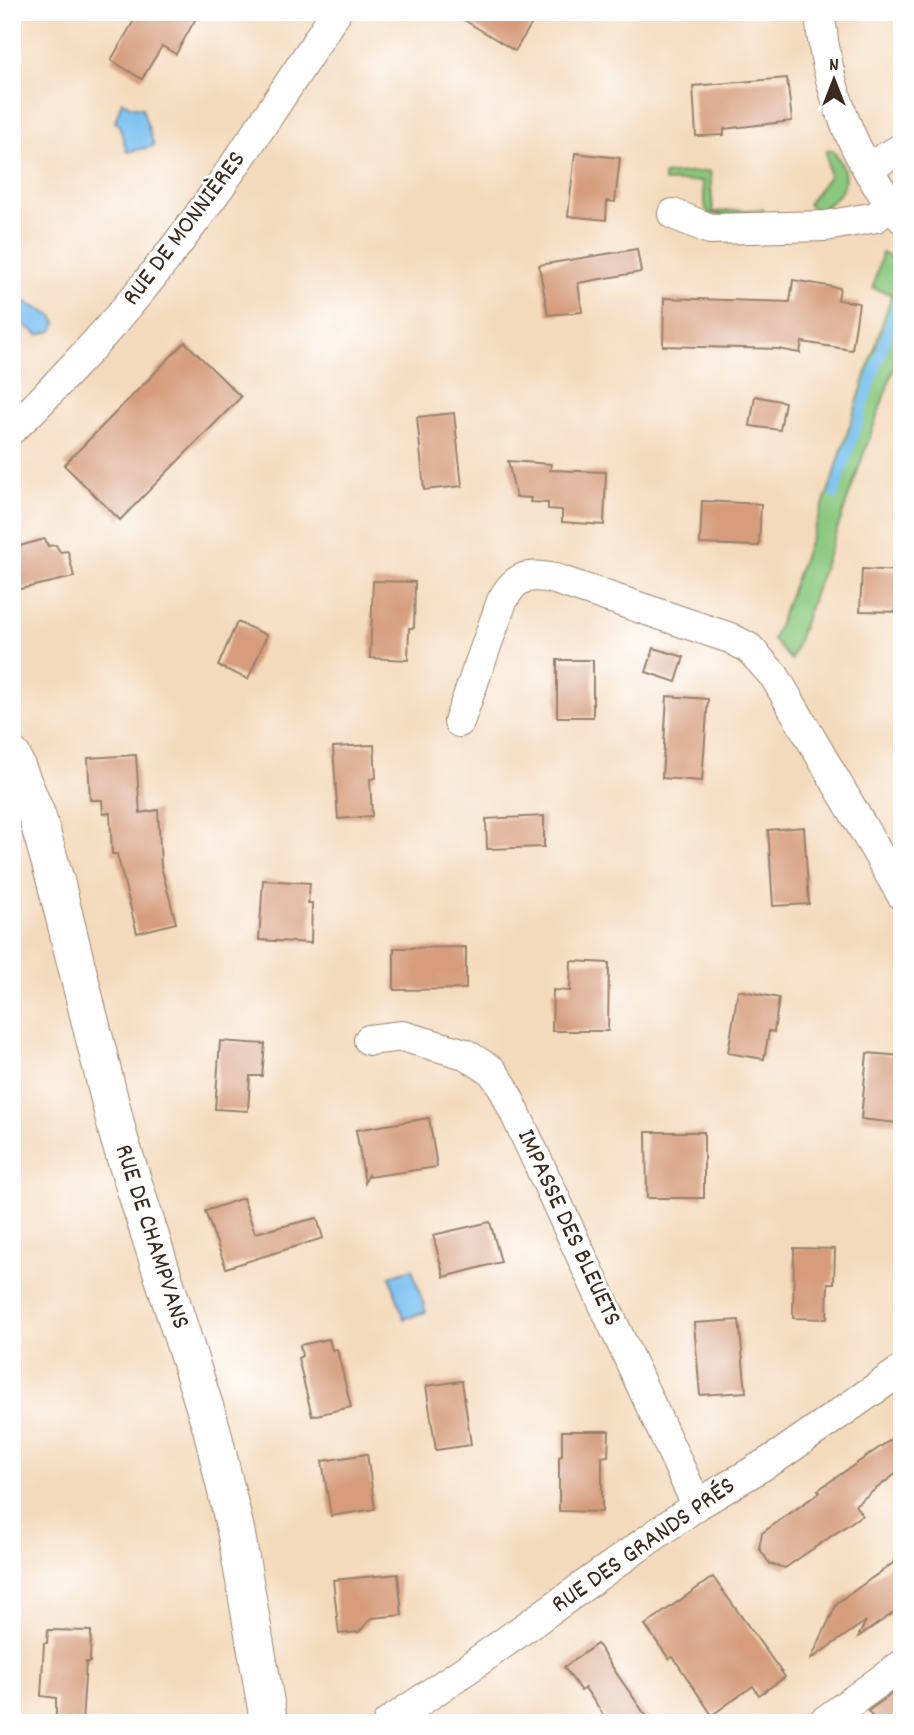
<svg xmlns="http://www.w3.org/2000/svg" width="914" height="1735" viewBox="0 0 914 1735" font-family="Dekko,sans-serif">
<rect width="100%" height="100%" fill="#fff"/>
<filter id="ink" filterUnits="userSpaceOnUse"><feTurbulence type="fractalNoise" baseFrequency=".0143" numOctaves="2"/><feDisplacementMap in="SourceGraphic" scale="14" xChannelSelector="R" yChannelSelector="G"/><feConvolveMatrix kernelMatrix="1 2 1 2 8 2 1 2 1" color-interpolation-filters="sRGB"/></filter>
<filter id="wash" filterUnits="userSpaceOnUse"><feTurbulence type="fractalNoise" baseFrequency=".00686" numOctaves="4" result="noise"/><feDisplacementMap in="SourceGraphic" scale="28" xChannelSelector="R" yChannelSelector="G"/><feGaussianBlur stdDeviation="1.57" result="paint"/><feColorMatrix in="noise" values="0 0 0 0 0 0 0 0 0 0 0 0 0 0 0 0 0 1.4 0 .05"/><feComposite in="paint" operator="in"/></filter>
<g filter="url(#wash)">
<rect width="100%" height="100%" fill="#f4dabc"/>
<g fill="#8ac87e" stroke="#62794e" stroke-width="2">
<path d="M832 150C854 176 846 196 817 211L808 204 829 176 826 151Z"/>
<polygon points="710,171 713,212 763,209 764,217 709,214 706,209 702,181 664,182 664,175"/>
<polygon points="882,253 902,262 902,345 791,660 773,640 832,481 892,294 873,288"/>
</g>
<g fill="#78bff0" stroke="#5a7487" stroke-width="2">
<polygon points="122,101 130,106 142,108 154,146 127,152 119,124 115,122"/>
<path d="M21 300 53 316 57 324 52 331 39 335C28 328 17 322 12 308Z"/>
<polygon points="412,1269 426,1312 404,1319 390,1276"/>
</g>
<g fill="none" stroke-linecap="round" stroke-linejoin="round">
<polyline stroke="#78bff0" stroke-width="10" points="834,494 902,288"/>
</g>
<g id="blocks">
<g fill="#d69c7b">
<polygon points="139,12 181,12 195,20 176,54 162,46 142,79 111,60"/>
<polygon points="451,12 539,12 515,51"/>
<polygon points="787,78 792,121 724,129 724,135 696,136 693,86"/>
<polygon points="575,153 620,158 615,202 607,201 606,220 568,216"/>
<polygon points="637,249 641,272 578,283 582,312 548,315 539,265"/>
<polygon points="793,280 840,288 838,300 859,303 852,350 802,342 800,353 778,349 663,346 664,298 790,302"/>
<polygon points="185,342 241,397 120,520 64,465"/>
<polygon points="755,396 785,402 780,430 750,426"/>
<polygon points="454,413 462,486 424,490 417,417"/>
<polygon points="508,461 551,464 550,470 606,472 604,525 562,522 562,510 548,509 548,503 530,502 531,498 516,497"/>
<polygon points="702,501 761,504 759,546 700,544"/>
<polygon points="45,539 48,546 56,545 60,552 68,551 74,577 12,591 12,548"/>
<polygon points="862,569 902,571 902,612 860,611"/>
<polygon points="373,581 415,582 414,628 409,628 408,660 370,658"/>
<polygon points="237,622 267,635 248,679 218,666"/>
<polygon points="654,648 684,657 676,682 646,672"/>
<rect x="557" y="660" width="36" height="57"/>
<polygon points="667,696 708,699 702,781 662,778"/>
<polygon points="374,745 376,778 370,779 372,816 338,819 333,747"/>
<polygon points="136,755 140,813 158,810 161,866 176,923 137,933 117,854 112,854 110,813 103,814 102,800 90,800 88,758"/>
<polygon points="544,816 544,847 487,849 486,819"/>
<polygon points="804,827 809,904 773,906 768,830"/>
<polygon points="263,880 310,883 308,903 312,903 311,943 259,940"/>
<polygon points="466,947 466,989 394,990 394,948"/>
<polygon points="571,961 609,963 608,1031 552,1031 553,990 570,991"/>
<polygon points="738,990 779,998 774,1032 769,1031 764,1059 728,1053"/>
<polygon points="220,1041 265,1044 262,1076 250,1076 248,1111 215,1109"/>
<polygon points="867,1053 902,1056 902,1090 897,1123 861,1119"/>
<polygon points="429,1118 437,1167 369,1177 368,1175 365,1183 356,1130"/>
<polygon points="646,1132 704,1132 704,1198 647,1198"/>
<polygon points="243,1198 255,1233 317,1218 323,1238 226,1268 205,1211"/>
<polygon points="490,1222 501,1262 444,1277 433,1235"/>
<polygon points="794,1248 835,1249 834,1283 828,1283 827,1319 793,1318"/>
<polygon points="739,1320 746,1392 700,1395 694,1323"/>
<polygon points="329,1339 332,1350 337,1349 351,1407 312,1416 298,1358 302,1356 300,1345"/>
<polygon points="462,1381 471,1445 436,1450 426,1386"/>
<polygon points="562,1431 609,1431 608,1456 602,1457 602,1512 559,1511 559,1457 562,1456"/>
<polygon points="902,1432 902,1469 855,1505 862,1515 785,1568 770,1564 759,1548 762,1533 820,1492 818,1490"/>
<polygon points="367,1454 375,1509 331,1516 322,1461"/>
<polygon points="902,1545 902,1607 858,1637 866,1621 811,1659 837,1603 893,1563"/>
<polygon points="398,1574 402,1615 372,1618 359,1632 339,1634 333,1580"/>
<polygon points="713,1577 785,1677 759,1695 753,1686 712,1715 673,1657 669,1659 645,1625"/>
<polygon points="48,1630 91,1631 90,1662 86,1662 82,1723 56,1723 56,1698 41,1696 44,1643 47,1643"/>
<polygon points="597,1644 619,1677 651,1723 609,1723 585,1688 581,1691 564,1667"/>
<polygon points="902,1687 902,1715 891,1723 877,1723 868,1711"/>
</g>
</g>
</g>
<g filter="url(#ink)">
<use href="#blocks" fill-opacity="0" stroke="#98826d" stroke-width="2"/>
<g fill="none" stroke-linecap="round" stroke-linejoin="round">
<defs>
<g id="minor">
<path d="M820 12C825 87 854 161 902 218"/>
<polyline points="868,168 902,148"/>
<polyline points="673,214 710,229 826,226 876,217 890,205"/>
<path d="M12 429C34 410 53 388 72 368 175 261 256 136 336 12"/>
<path d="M459 722 502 601C516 575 528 573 555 579L730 638 749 648 775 677 902 895"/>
<polyline points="369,1040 402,1036 465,1054 492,1071 503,1087 697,1505"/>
<polyline points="388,1723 470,1667 697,1505 777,1457 902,1370"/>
<polyline points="822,1723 902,1665"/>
</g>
<polyline id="tertiary" points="12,756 37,816 56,883 119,1138 212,1430 236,1532 269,1723"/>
</defs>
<use href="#minor" stroke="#98826d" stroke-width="32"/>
<use href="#tertiary" stroke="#98826d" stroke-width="39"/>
<use href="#minor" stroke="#fff" stroke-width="30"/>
<use href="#tertiary" stroke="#fff" stroke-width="37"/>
</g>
</g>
<g text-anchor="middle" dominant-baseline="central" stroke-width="6" stroke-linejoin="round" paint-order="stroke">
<g font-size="26" fill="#3b2a1e" stroke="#fff">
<text transform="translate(185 229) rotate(-53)">RUE DE MONNIÈRES</text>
<text transform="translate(568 1228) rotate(65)">IMPASSE DES BLEUETS</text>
<text transform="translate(151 1237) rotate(72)">RUE DE CHAMPVANS</text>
<text transform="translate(644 1546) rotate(-35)">RUE DES GRANDS PRÉS</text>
</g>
</g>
<rect width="914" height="1735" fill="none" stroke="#fff" stroke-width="42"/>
<g transform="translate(834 80)" stroke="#ffffff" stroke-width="5" paint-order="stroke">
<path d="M0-5L12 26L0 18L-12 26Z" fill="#3b2a1e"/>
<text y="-10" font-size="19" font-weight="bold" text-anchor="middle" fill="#3b2a1e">N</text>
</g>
</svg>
